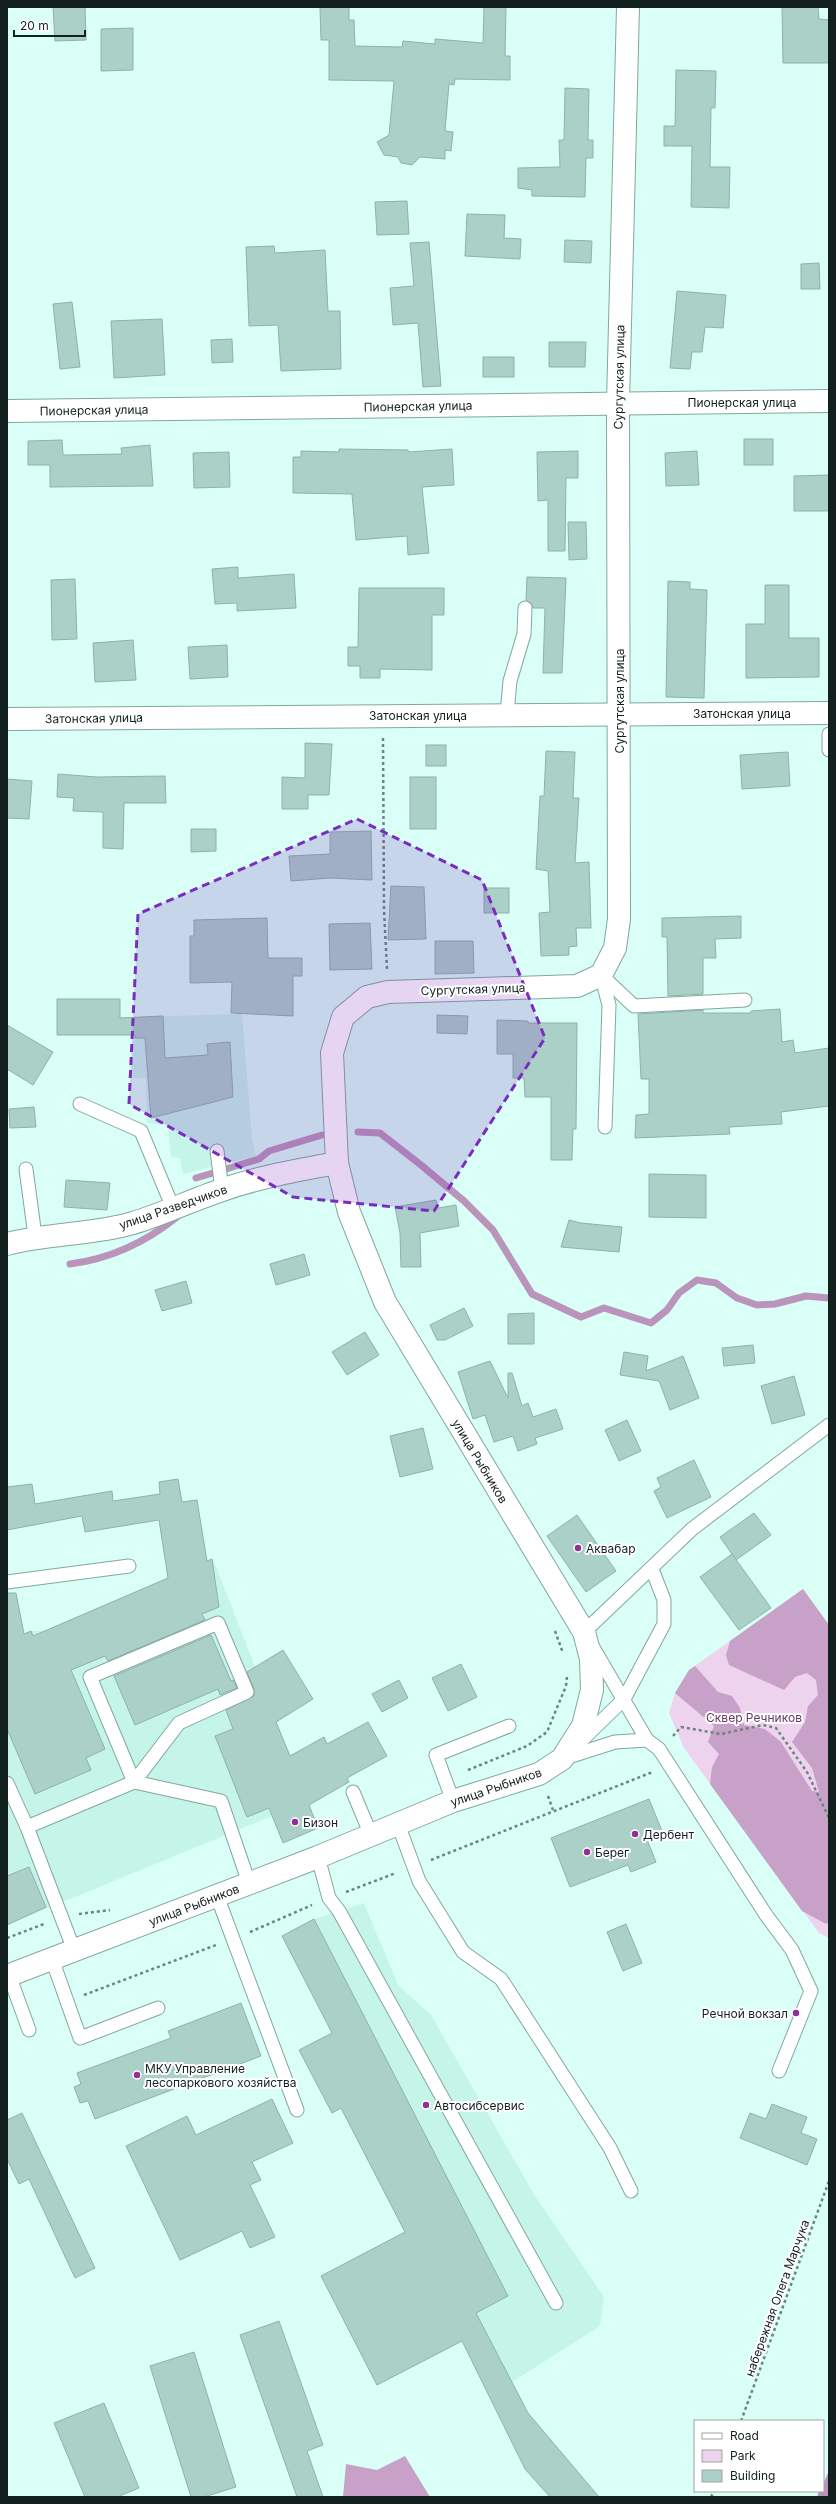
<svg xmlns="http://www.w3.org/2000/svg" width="836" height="2504" viewBox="0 0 836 2504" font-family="Inter,sans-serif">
<rect width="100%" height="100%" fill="#d9fff6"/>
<g fill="#c5f4e9">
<polygon points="242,1014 252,1139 256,1156 183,1174 180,1158 171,1157 168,1125 147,1123 146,1078 133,1078 134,1017"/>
<polygon points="213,1559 318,1828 283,1843 272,1816 7,1925 7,1642 31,1631 45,1631"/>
<polygon points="364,1903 398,1985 431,2015 535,2196 604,2297 600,2326 512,2382 282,1936 314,1919"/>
</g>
<polygon fill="#edd3ed" points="803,1589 829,1625 829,1938 819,1933 684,1748 669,1713 675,1693 689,1670"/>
<g fill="#c7a1c8">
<polygon points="803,1589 829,1625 829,1922 826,1924 802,1911 710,1784 712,1767 719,1754 708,1742 714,1726 675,1693 689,1670 695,1666 718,1692 732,1696 740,1708 744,1725 765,1729 781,1742 812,1791 819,1792 812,1768 792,1742 805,1722 808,1706 818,1695 816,1680 807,1673 795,1677 784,1690 729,1665 726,1655 730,1641"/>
<polygon points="405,2456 430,2497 343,2497 346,2464 377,2470"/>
</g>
<polygon fill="#ba94bb" points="829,2471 829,2497 817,2497 819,2491 823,2491 823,2484"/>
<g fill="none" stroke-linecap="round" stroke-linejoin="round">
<g stroke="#ba94bb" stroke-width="7">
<polyline points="358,1132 380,1133 421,1165 464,1201 493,1230 532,1294 581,1317 604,1308 651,1323 667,1310 679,1293 697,1280 716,1283 737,1298 757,1305 775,1304 806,1296 829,1298"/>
<polyline points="226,1169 259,1159 269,1151 322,1135"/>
<polyline points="196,1178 213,1173"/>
<path d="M70 1264C109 1259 146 1242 177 1217"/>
</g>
</g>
<g fill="#abd0c8" stroke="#8eb2aa">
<polygon points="53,7 85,7 86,40 55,41"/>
<polygon points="320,7 349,7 349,20 354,20 355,46 402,47 403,41 435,44 435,39 483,43 484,7 506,7 505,56 510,56 510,80 455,79 454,85 449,84 445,131 453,132 451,151 445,150 445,159 420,157 412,165 401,163 398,157 384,155 377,142 389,135 394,81 329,80 329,40 321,40"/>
<polygon points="782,7 818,7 819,19 829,20 829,63 783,63"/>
<polygon points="133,28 133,70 101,71 101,29"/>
<polygon points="676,70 716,71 715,108 711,108 710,167 730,167 729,208 691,207 692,146 664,146 664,126 675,126"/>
<polygon points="565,88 589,89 588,140 593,140 593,158 586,158 585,197 532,196 532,190 518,188 518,168 560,167 559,140 564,140"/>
<polygon points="407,201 409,234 377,235 375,202"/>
<polygon points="467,214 505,215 504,238 521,239 520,259 465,256"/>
<polygon points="565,240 592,241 591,263 564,262"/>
<polygon points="429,242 441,386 423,387 418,323 393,325 390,288 414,286 410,243"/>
<polygon points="274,246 275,253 325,250 328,311 340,311 341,369 281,371 278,325 249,326 246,247"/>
<polygon points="819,263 820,289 801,289 801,264"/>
<polygon points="677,291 726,295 723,328 705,327 702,352 692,352 690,369 670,368"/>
<polygon points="72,302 80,367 60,369 53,304"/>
<polygon points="162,319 165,375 114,378 111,321"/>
<polygon points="232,339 233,362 212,363 211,340"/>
<polygon points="549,342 586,342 585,367 549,367"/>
<rect x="483" y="357" width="31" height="20"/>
<rect x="744" y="439" width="29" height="26"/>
<polygon points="62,440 63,455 122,454 121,448 150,445 153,486 50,487 50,465 28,465 28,441"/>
<polygon points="339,449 408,450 409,452 452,449 454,485 422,487 429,553 408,555 407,536 356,540 352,494 293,493 293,457 301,457 301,451 339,452"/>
<polygon points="578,451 578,478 566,478 565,551 548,551 548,500 538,501 537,452"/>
<polygon points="697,451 699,485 666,486 665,453"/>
<polygon points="229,452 230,487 194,488 193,453"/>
<polygon points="829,475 829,511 794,511 794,476"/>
<polygon points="568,522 586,522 587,559 569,560"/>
<polygon points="238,567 238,578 294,574 296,608 237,611 237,603 215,604 212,569"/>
<polygon points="527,577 566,578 562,673 543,673 545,608 533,608 532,604 526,600"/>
<polygon points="75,579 77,639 52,640 51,580"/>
<polygon points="668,581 690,582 690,589 707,590 704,698 666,697"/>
<polygon points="765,585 789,585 789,638 819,638 819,677 746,678 746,624 765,624"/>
<polygon points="359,588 444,588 444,615 432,615 432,670 380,669 380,678 360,678 360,666 348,666 348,647 358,647"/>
<polygon points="133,640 136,680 95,682 93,643"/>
<polygon points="227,645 228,677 190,679 188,647"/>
<polygon points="305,743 332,744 329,795 308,795 308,809 282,809 282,777 305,778"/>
<rect x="426" y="745" width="20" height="21"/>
<polygon points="546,751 575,752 573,798 579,798 575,863 589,862 591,928 576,928 577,946 569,947 569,955 541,956 539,913 550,912 548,871 536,869 540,796 544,796"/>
<polygon points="788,752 790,786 742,789 740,755"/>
<polygon points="58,774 97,777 165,776 166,803 124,803 123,849 103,848 103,812 73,811 74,798 57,797"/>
<rect x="410" y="777" width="26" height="52"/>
<polygon points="7,779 32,781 29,819 7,818"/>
<polygon points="191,829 216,829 216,851 191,852"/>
<polygon points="371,831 372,880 330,878 291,881 289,856 330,854 330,832"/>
<polygon points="391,886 424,887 426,939 388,940"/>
<rect x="484" y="888" width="25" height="25"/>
<polygon points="741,916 741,938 715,939 716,958 703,958 703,994 668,996 667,937 662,937 662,918"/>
<polygon points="267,918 268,958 302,958 302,976 293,976 293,1016 231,1013 232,982 190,983 190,936 194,936 194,920"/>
<polygon points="370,923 372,969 330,970 329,924"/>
<polygon points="435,941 473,941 474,973 435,974"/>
<polygon points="57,999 120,999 120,1018 163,1016 165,1058 208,1055 207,1044 230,1042 233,1097 151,1118 145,1038 135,1038 135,1035 57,1035"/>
<polygon points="780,1009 782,1042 793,1040 795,1053 829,1048 829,1106 781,1112 782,1124 729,1127 730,1134 635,1138 636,1115 649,1114 649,1079 641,1079 638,1014 703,1010 703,1013 751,1013 751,1011"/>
<polygon points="437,1015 468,1016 467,1034 437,1033"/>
<polygon points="497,1020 528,1021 528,1023 577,1023 576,1129 573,1129 572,1160 551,1160 551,1097 525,1097 524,1078 513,1078 513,1054 497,1054"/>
<polygon points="7,1025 53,1052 33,1085 7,1069"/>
<polygon points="34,1107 36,1127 10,1128 9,1109"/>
<polygon points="649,1174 706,1175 706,1218 649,1217"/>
<polygon points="66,1180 110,1183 107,1210 64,1207"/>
<polygon points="436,1200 438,1208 456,1205 459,1226 420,1233 421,1267 401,1267 400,1233 395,1207"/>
<polygon points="569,1220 581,1223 622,1227 619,1252 561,1247"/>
<polygon points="304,1254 310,1275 276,1285 270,1264"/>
<polygon points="186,1281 192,1303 162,1311 155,1290"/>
<polygon points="464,1308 473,1326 445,1340 437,1340 430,1325"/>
<polygon points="534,1313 534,1344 508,1344 508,1314"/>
<polygon points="365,1332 379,1355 347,1375 332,1352"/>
<polygon points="753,1345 755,1363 724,1366 722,1348"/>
<polygon points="624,1352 648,1356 646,1371 683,1356 699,1398 670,1410 659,1381 620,1375"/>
<polygon points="490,1361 508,1398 508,1373 512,1373 522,1406 528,1403 533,1417 556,1409 563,1429 535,1438 537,1444 518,1451 513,1436 494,1442 485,1415 473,1419 458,1372"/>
<polygon points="794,1376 805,1415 772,1424 761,1386"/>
<polygon points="627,1420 641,1451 619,1461 605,1430"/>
<polygon points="423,1428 433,1469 400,1477 390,1436"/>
<polygon points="694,1460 711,1497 667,1518 654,1491 661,1487 657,1478"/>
<polygon points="178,1479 182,1502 197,1500 207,1561 212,1559 219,1607 202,1614 205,1620 108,1661 105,1656 71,1670 105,1749 86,1758 91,1770 35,1794 7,1729 7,1593 16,1593 24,1634 31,1631 33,1636 168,1578 159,1520 85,1532 82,1516 7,1530 7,1487 32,1484 35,1504 112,1491 113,1501 160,1494 159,1482"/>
<polygon points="754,1513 771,1535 736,1560 720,1537"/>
<polygon points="577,1515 616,1571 586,1592 547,1536"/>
<polygon points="732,1554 771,1608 739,1630 700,1577"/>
<polygon points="211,1635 231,1681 233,1680 237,1688 220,1695 218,1689 135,1725 114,1676"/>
<polygon points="283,1650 313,1699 276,1722 290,1756 324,1737 327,1744 368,1722 387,1756 347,1778 349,1782 309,1805 318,1828 283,1843 269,1808 247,1817 215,1736 233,1729 226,1710 254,1696 254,1689 247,1672"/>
<polygon points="461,1664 477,1697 448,1711 432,1678"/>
<polygon points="399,1680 408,1698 382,1712 372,1694"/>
<polygon points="649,1799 662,1831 646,1837 656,1862 631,1872 628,1865 570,1887 551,1838"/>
<polygon points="29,1867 46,1907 7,1925 7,1876"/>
<polygon points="314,1919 508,2296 476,2313 528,2413 599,2497 550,2497 525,2469 462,2341 377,2385 321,2276 405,2232 341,2108 332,2113 299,2050 332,2033 282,1936"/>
<polygon points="626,1924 642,1963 623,1971 607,1932"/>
<polygon points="241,2003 261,2056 95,2119 88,2101 80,2103 74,2087 81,2084 77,2073 171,2038 168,2031"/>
<polygon points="272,2099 293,2143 252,2162 261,2180 250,2185 275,2237 250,2248 242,2231 180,2260 126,2146 187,2116 196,2135"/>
<polygon points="772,2104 807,2117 801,2133 817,2139 807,2165 740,2138 750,2113 766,2119"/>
<polygon points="22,2113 95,2268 75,2278 29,2179 19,2184 7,2159 7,2120"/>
<polygon points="279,2321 323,2445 307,2451 323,2497 297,2497 240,2335"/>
<polygon points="194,2352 236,2487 204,2497 191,2497 150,2366"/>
<polygon points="104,2403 139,2488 117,2497 85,2497 54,2423"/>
</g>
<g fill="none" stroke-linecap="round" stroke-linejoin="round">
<defs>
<g id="lane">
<polyline points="507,714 510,681 524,634 525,608"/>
<polyline points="829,734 829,750"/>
<polyline points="601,975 634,1006 745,1000"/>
<polyline points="601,975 609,1005 605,1127"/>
<polyline points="80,1104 141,1131 173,1208"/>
<polyline points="217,1151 222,1190"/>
<polyline points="26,1169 35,1236"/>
<polyline points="7,1582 129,1566"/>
<polyline points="647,1740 584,1632 692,1529 829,1425"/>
<polyline points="581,1741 624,1699 664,1624 664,1600 652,1569"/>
<polyline points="562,1759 615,1742 647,1740 659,1749 766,1915 792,1950 811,1991 779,2071"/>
<polyline points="134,1782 221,1801 249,1883"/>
<polyline points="7,1783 27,1827 74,1950"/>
<polyline points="353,1792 371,1835"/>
<polyline points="453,1801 436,1755 509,1726"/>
<polyline points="398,1824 419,1881 463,1952 501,1979 610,2148 631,2191"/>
<polyline points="27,1827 134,1782 179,1723 247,1692 218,1623 90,1677 134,1782"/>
<polyline points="318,1857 329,1898 339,1911 556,2303"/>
<polyline points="217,1896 297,2110"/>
<polyline points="52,1959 80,2038 158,2008"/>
<polyline points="9,1975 29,2030"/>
</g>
<g id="street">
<polyline points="7,411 829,401"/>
<polyline points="7,719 829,713"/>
<path d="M7 1244C49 1233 92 1235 133 1223 163 1214 192 1200 222 1190 259 1177 298 1170 337 1163"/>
<polyline points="7,1976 318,1857 453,1801 539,1774 562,1759 583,1726 592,1690 591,1659 584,1632 385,1302 349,1212 337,1163 332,1053 343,1017 367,997 388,992 577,986 601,975 615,948 619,919 618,403 628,7"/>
</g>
</defs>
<use href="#lane" stroke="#83a79f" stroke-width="15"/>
<use href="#street" stroke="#83a79f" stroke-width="24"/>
<g stroke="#6c857f" stroke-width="2.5" stroke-dasharray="3 3" stroke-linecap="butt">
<polyline points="383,738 384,910 387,969"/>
<polyline points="555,1631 563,1653"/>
<polyline points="673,1736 681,1727 721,1734 763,1725 776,1728 807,1772 829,1818"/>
<polyline points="468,1770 527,1746 547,1732 566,1686 567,1677"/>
<polyline points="548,1796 553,1810"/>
<polyline points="431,1860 650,1773 652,1775"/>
<polyline points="346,1892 396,1873"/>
<polyline points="79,1914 110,1910"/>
<polyline points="250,1932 312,1905"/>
<polyline points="7,1938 44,1924"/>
<polyline points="84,1995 216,1945"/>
<polyline points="741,2421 829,2181"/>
<polyline points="711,2497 714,2491"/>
</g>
<use href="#lane" stroke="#fff" stroke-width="13"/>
<use href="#street" stroke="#fff" stroke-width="22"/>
</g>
<path fill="#7b2cbf" fill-opacity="0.2" stroke="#7b2cbf" stroke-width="3" stroke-dasharray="8 5" stroke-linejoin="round" d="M357 819 482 880 545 1038 434 1211 293 1197 129 1104 138 914Z"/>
<g fill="#923097" stroke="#fff" stroke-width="1.5">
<circle cx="578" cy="1548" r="4"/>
<circle cx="295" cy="1822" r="4"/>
<circle cx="635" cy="1834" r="4"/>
<circle cx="587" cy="1852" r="4"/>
<circle cx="796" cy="2013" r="4"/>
<circle cx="137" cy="2075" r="4"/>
<circle cx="426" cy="2105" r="4"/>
</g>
<g text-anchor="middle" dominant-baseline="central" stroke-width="4" stroke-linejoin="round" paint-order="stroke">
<g font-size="12" fill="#13211e" stroke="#fff">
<text transform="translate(619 377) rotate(-89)">Сургутская улица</text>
<text x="742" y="402">Пионерская улица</text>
<text transform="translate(418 406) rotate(-1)">Пионерская улица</text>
<text transform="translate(94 410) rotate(-1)">Пионерская улица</text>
<text transform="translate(619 701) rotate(-90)">Сургутская улица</text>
<text x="742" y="713">Затонская улица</text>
<text x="418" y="715">Затонская улица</text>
<text transform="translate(94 718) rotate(-1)">Затонская улица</text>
<text transform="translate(473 989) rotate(-2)">Сургутская улица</text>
<text transform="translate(173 1207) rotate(-19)">улица Разведчиков</text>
<text transform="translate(480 1461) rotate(59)">улица Рыбников</text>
<text transform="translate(496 1787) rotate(-19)">улица Рыбников</text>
<text transform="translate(194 1905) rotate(-21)">улица Рыбников</text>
<text transform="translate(777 2298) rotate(-70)">набережная Олега Марчука</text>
</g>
<g font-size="12" fill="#13211e" stroke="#fff" text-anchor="start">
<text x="586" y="1548">Аквабар</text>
<text x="303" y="1822">Бизон</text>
<text x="643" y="1834">Дербент</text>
<text x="595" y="1852">Берег</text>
<text x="788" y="2013" text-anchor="end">Речной вокзал</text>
<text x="145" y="2068">МКУ Управление<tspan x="145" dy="14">лесопаркового хозяйства</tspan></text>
<text x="434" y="2105">Автосибсервис</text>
</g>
<g font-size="12" fill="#663668" stroke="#fff">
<text x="754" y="1717">Сквер Речников</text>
</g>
</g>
<rect width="836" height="2504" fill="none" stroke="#13211e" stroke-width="16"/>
<rect x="694" y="2420" width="130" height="72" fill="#ffffff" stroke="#a1a6a5"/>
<rect x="702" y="2433" width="20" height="6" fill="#ffffff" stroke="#a1a6a5"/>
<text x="730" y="2440" font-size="12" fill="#13211e">Road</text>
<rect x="702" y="2450" width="20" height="12" fill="#edd3ed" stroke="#a1a6a5"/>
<text x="730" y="2460" font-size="12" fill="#13211e">Park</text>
<rect x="702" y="2470" width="20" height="12" fill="#abd0c8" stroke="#a1a6a5"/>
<text x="730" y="2480" font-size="12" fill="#13211e">Building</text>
<path d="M14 30v6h71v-6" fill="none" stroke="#13211e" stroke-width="2"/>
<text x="20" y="30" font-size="12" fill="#13211e" stroke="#ffffff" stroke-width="3" paint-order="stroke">20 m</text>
</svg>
